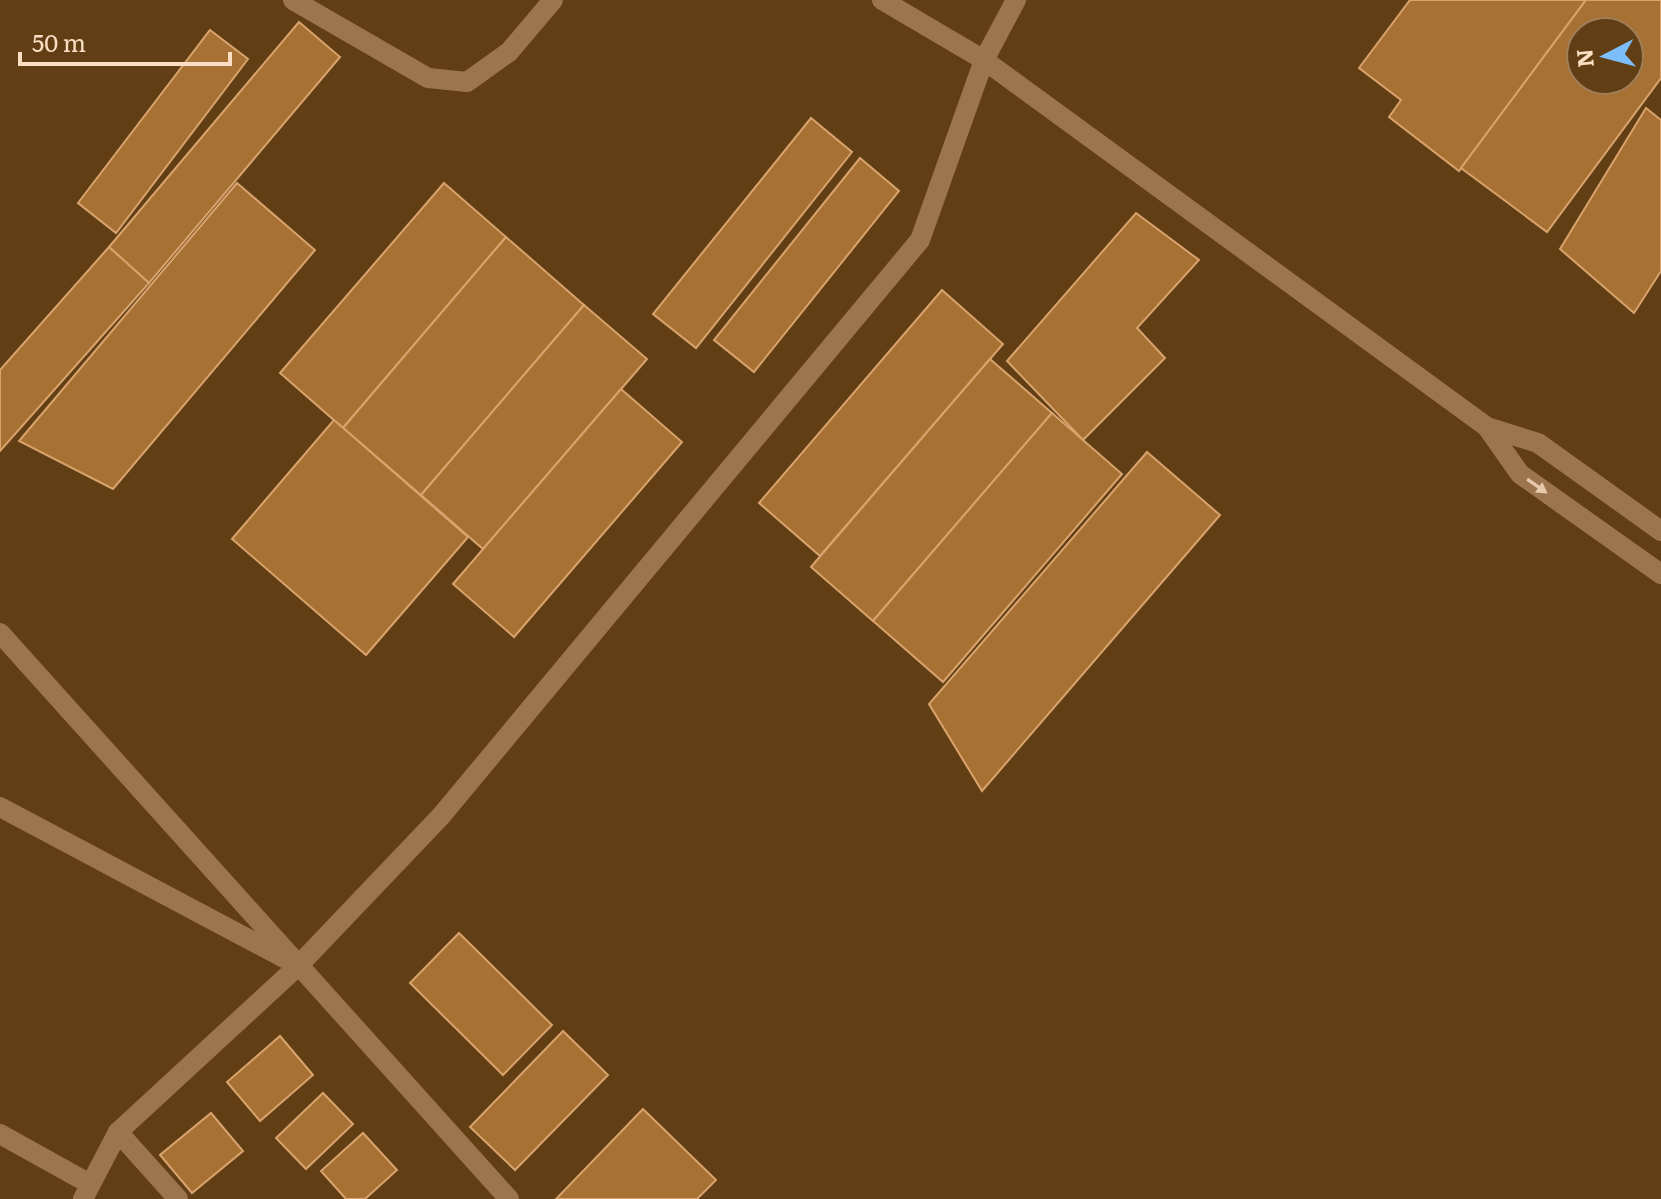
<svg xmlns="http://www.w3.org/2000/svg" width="1661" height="1199" viewBox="0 0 1661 1199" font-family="Literata,serif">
<rect width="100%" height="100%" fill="#623e14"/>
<g fill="#a77134" stroke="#d8a36d" stroke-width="2" fill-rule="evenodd">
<polygon points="1410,0 1586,0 1459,171 1389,117 1401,100 1359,68"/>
<path d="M1586 0H1661V78L1547 232 1461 168ZM1581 32H1629V80H1581Z"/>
<polygon points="299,22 340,57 149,283 109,247"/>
<polygon points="210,30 248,59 116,233 78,203"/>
<polygon points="1646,108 1661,120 1661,271 1634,313 1560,249"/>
<polygon points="811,118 852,152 696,348 653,314"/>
<polygon points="860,158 899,191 754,372 714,340"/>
<polygon points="237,183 315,250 113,489 19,441"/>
<polygon points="444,183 506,237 343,428 280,373"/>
<polygon points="1136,213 1199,260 1137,328 1165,358 1083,440 1007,361"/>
<polygon points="506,237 584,305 421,495 343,428"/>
<polygon points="109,247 149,283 0,451 0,370"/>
<polygon points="942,290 1003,344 820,556 759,503"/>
<polygon points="584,305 647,359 483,549 421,495"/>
<polygon points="990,359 1052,413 873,621 811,567"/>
<polygon points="621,389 682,442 514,637 453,584"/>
<polygon points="1052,413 1122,474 943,682 873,621"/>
<polygon points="334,420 468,537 366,655 232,539"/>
<polygon points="1147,452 1220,515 982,791 929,704"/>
<polygon points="459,933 552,1025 503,1075 410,983"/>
<polygon points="563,1031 608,1075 515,1170 470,1127"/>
<polygon points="280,1036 313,1075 260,1121 227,1082"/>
<polygon points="323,1093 353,1124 306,1169 276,1138"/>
<polygon points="643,1109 716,1180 697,1199 556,1199"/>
<polygon points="211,1113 243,1151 192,1193 160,1155"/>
<polygon points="363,1133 397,1170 365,1199 346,1199 321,1171"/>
</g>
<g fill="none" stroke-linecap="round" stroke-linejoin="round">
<g stroke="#9c754e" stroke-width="20">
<polyline points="293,0 428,78 467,82 509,52 553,0"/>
<polyline points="882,0 984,60 1487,427 1520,474 1661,574"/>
<polyline points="1487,427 1538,443 1661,531"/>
<polyline points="0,633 509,1199"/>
<polyline points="0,807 284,958"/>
<polyline points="118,1132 178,1199"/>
<polyline points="0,1134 90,1184"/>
<polyline points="83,1199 118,1132 298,966 441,816 920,240 984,60 1016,0"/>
</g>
</g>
<defs><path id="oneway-solid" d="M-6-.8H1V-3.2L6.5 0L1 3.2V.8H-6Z" transform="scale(2)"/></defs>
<use fill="#e7caac" href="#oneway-solid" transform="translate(1537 486) rotate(35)"/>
<g transform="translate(1605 56) rotate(264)"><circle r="38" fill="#623e14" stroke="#9f7e5a" stroke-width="2"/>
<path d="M0-6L14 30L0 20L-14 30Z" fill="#7cbef9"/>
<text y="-12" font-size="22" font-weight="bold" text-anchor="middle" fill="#fadfc4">N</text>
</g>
<path d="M20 52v12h210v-12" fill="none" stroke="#fadfc4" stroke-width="4"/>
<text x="32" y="52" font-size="24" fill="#fadfc4" stroke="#623e14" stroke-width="6" paint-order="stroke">50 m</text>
</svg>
